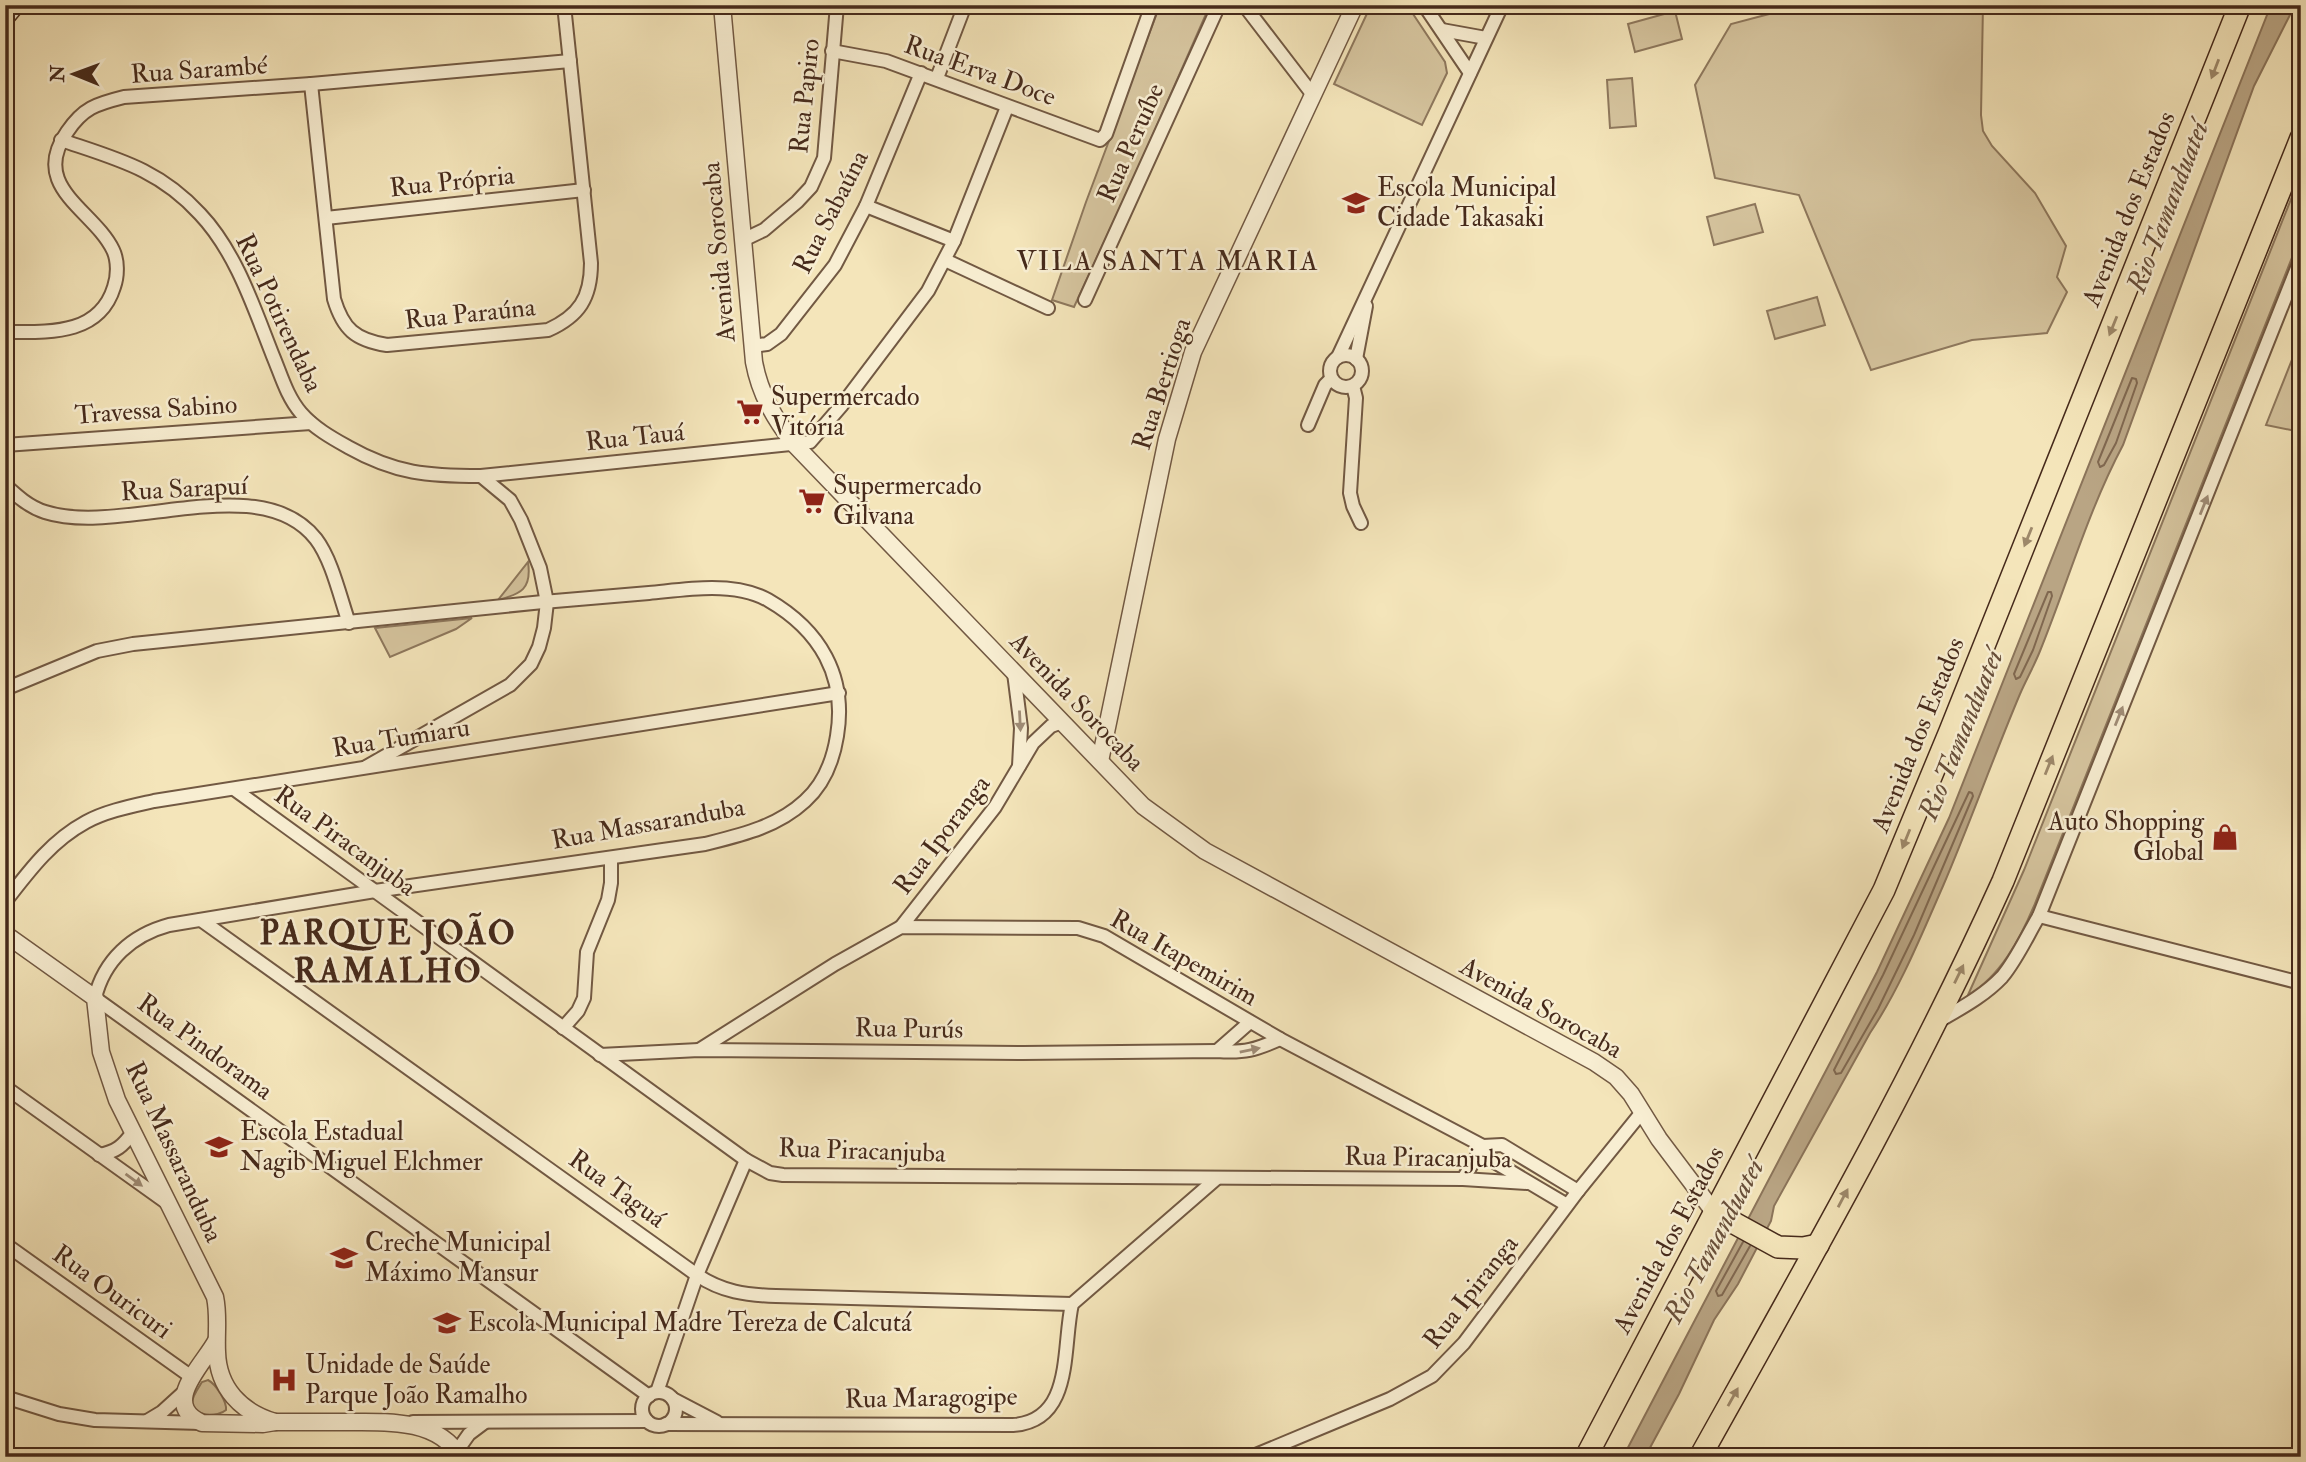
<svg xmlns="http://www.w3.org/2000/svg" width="2306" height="1462" viewBox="0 0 2306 1462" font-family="'IM FELL Double Pica',serif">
<rect width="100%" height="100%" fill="#f4e5ba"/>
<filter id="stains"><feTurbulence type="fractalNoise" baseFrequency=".00286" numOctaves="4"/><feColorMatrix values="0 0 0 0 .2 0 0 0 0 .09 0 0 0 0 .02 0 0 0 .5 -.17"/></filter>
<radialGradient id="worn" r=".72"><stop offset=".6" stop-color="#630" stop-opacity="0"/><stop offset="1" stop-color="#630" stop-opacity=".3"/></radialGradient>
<g fill="#d6c59f" stroke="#8e785d" stroke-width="2">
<polygon points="1160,5 1210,5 1140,164 1074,307 1052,300 1086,202"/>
<polygon points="1371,5 1407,5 1445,62 1447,73 1422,125 1334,84"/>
<polygon points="1790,5 1983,5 1981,115 1983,131 1992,146 2035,193 2066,246 2057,277 2067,292 2047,333 1972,340 1871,370 1799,195 1715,178 1695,85 1731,24 1788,9"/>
<polygon points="1675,11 1682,39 1635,52 1628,24"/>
<polygon points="1632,78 1636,126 1610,128 1607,80"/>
<path d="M2301 174V235L2034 906C2020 939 2000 977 1968 995L2024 870Z"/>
<polygon points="1755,204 1763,232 1714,245 1707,217"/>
<polygon points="1817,297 1825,325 1775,339 1767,311"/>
<polygon points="2301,337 2301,432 2266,425"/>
<path d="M528 562C532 589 521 594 498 600Z"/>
<polygon points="472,618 456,629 390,657 375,628"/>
<path d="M208 1380C216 1384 227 1402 226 1410 218 1417 194 1418 192 1403 192 1396 199 1387 202 1382Z"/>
</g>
<path fill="#b9a584" stroke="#8b745a" stroke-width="2" d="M2271 5H2295L2254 86 2123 445C2088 511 2068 582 2040 651 2034 666 2026 680 2020 694 1993 758 1970 823 1943 886 1921 936 1900 988 1870 1033L1774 1206 1771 1221 1738 1284 1714 1320 1679 1394 1645 1457H1623L1831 1061 1877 972 1949 818Z"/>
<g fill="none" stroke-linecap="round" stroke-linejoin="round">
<g stroke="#806850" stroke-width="2">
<polygon points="2132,378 2136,379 2137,383 2116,443 2104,465 2100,467 2098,462"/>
<polygon points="2048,592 2051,592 2052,596 2033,650 2020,677 2016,679 2014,674"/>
<polygon points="1969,792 1972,793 1973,796 1914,935 1878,1009 1841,1073 1836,1074 1834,1070 1883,975"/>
<polyline points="1743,1242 1716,1291 1718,1296 1722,1295 1750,1246"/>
</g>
<defs>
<g id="minor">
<polyline points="1244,5 1313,95"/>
<polyline points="1424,5 1470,73"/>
<polyline points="1442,30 1486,38"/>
<polyline points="832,51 886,61 1100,140 1106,134 1152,5"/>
<polyline points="937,78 965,5"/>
<path d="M311 84 334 299C343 329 355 340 387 345L548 330C579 316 591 298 591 263L564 5"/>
<path d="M61 140C117 159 159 169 200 214 236 252 254 308 273 356 281 375 287 397 301 413 314 428 332 438 348 447 396 474 428 476 481 476L510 500 521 520 540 568 547 602 544 628 539 647 531 664 510 685 366 767"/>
<polyline points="866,206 954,241"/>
<polyline points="326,218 584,190"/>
<polyline points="743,240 764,230 797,202 811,187 824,158 837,5"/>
<polyline points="945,260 1048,308"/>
<polyline points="1085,300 1219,5"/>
<path d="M5 332C48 332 99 336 114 287 118 276 118 260 113 250 93 209 29 187 67 132 83 108 96 104 124 97L311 84 570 61"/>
<polyline points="753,346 767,344 781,334 835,265 866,206 921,73"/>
<circle cx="1346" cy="371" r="16"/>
<polyline points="1338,357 1502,5"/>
<polyline points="1356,359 1366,306"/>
<polyline points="1353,386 1356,398 1350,493 1353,506 1361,523"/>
<polyline points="1308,425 1325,385 1331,379"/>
<polyline points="5,445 311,423"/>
<polyline points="481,476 810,442 842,405 928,291 954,241 1007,107"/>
<path d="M5 485C17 496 29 507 45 512 122 537 260 467 316 539 332 560 340 597 349 623"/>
<polyline points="1014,673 1021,728 1019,766"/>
<path d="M5 689 97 651 133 644C270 631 406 615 543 602 578 599 614 596 649 593 670 591 691 588 712 588 731 588 752 591 768 600 820 630 847 676 837 736 833 761 824 784 805 801 777 827 741 835 705 844L375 891 169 925C132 935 104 960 95 998L649 1396"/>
<polyline points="234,789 746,1160 770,1173 783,1175 1463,1179 1527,1183"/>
<path d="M5 902C29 871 51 841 86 822 106 811 132 806 154 801L839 693"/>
<polyline points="2039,916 2301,983"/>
<path d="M201 920 697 1275C722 1292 746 1295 776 1296L1072 1304"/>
<polyline points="901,927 995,807 1033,743 1051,726 1062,722"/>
<path d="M1939 1021C1961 1008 1984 996 2002 977 2017 959 2027 936 2039 916L2301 258"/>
<polyline points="563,1028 578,1011 584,998 587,952 608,900 611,883 611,858"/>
<polyline points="699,1050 835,964 901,927 1078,928 1104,936 1280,1039 1483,1146 1493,1161 1567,1205"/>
<polyline points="1217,1051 1250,1022"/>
<path d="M600 1055 699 1050 1023 1053 1217 1051C1245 1053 1255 1050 1280 1039"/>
<polyline points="5,1087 170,1205"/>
<polyline points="1483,1146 1502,1145 1578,1191"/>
<path d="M99 1155C116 1152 123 1146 133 1132"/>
<polyline points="1463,1179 1483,1146"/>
<polyline points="5,1244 193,1378"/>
<polyline points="657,1392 697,1275 746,1160"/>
<circle cx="659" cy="1409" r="17"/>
<polyline points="5,1397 59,1414 95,1420 201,1423"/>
<polyline points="673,1399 717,1422"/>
<polyline points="147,1421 162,1412 184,1392"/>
<polyline points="413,1422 647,1421"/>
<path d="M666 1424 1013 1425C1074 1421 1062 1348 1072 1304L1216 1179"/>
<polyline points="457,1451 469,1434 485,1422"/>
<polyline points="1251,1457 1390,1399 1432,1376 1464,1343 1578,1191 1642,1112"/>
</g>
<g id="tertiary">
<path d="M722 5 754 362C760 394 774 418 794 444L1143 806 1205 851 1594 1062 1616 1077 1631 1094 1659 1139 1714 1212"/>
<polyline points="1100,761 1167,439 1193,352 1355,5"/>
<path d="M5 934 95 998 101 1052 117 1100 215 1297C219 1316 216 1332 217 1352 218 1388 241 1412 275 1422"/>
<path d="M216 1341C203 1365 160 1404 202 1423L263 1424 275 1422C299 1422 322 1422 346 1422 384 1422 438 1418 460 1457"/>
</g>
<polyline id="secondary" points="5,17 15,5"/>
<g id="trunk">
<polyline points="1714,1212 1778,1247 1803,1248 1818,1245"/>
<polyline points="1586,1457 1884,890 1950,731 2240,5"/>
<path d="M1700 1457C1806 1267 1914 1078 2003 881L2301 138"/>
</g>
</defs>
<use href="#minor" stroke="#725943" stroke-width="16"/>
<use href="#tertiary" stroke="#725943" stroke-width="19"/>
<use href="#secondary" stroke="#462a1b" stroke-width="21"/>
<use href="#trunk" stroke="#462a1b" stroke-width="24"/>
<use href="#minor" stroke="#f8eed2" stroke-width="12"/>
<use href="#tertiary" stroke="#f8eed2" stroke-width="16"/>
<use href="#secondary" stroke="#f8eed2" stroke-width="18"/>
<use href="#trunk" stroke="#f4e5ba" stroke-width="21"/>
</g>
<defs><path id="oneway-solid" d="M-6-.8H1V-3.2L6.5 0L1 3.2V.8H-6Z" transform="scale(1.75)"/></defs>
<g fill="#9d886a">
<use href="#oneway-solid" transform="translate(2215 69) rotate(111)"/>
<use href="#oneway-solid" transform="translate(2113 326) rotate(112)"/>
<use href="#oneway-solid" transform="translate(2028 537) rotate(112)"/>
<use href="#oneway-solid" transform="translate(2049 765) rotate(-68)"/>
<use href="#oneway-solid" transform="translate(1906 839) rotate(112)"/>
<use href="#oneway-solid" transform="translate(1959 974) rotate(-64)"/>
<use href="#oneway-solid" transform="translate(1843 1198) rotate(-62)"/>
<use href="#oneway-solid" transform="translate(1733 1397) rotate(-61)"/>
</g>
<g fill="#9f8c76">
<use href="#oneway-solid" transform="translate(2204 505) rotate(-68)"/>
<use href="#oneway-solid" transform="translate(2119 716) rotate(-68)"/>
<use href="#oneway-solid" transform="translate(1020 721) rotate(87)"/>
<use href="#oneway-solid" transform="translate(1250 1050) rotate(-12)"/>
<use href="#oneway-solid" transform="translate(134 1180) rotate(36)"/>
</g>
<defs>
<symbol id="school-bare" viewBox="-9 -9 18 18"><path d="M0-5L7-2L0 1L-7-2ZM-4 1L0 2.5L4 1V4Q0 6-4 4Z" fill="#8f2418" stroke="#f8eed2" stroke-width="2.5" paint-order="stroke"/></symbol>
<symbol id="supermarket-bare" viewBox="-9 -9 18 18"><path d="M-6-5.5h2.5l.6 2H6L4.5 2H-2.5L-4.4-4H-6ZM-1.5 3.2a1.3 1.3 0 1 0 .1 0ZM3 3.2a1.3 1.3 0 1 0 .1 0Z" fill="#8f2418" stroke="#f8eed2" stroke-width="2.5" paint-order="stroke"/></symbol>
<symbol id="shop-bare" viewBox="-9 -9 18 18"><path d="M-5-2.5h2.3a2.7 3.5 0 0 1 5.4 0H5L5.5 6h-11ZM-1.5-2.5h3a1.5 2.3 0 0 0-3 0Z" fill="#8f2418" stroke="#f8eed2" stroke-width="2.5" paint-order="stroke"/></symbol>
<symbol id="hospital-bare" viewBox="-9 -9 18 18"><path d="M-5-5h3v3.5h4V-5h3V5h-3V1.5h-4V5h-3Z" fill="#8f2418" stroke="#f8eed2" stroke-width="2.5" paint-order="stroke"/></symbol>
</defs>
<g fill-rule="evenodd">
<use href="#school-bare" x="1337" y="184" width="38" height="38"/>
<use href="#supermarket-bare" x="731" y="393" width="38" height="38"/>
<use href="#supermarket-bare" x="793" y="482" width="38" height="38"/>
<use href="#shop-bare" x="2206" y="818" width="38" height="38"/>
<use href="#school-bare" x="200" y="1128" width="38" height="38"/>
<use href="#school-bare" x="325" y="1239" width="38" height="38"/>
<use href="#school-bare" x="428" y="1304" width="38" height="38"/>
<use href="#hospital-bare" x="265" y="1361" width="38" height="38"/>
</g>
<g text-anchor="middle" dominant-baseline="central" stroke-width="5" stroke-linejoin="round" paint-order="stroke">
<g font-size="26" fill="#462a1b" stroke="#f8eed2">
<text transform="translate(199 70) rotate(-4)">Rua Sarambé</text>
<text transform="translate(980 71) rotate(20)">Rua Erva Doce</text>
<text transform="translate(805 96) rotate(-84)">Rua Papiro</text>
<text transform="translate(1131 143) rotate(-66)">Rua Peruíbe</text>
<text transform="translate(452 182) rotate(-6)">Rua Própria</text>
<text transform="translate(2129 209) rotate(-68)">Avenida dos Estados</text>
<text transform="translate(831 212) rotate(-63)">Rua Sabaúna</text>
<text transform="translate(719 252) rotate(-95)">Avenida Sorocaba</text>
<text transform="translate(279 313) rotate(65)">Rua Potirendaba</text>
<text transform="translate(470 314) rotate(-6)">Rua Paraúna</text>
<text transform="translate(1162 384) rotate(-72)">Rua Bertioga</text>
<text transform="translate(156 410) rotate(-4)">Travessa Sabino</text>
<text transform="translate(635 437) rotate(-6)">Rua Tauá</text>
<text transform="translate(184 489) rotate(-3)">Rua Sarapuí</text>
<text transform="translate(1077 702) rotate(46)">Avenida Sorocaba</text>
<text transform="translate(1918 735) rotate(-68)">Avenida dos Estados</text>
<text transform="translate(401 738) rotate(-9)">Rua Tumiaru</text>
<text transform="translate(648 824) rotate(-10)">Rua Massaranduba</text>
<text transform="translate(942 835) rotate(-53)">Rua Iporanga</text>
<text transform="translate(345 841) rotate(36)">Rua Piracanjuba</text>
<text transform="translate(1184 958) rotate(30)">Rua Itapemirim</text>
<text transform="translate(1541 1008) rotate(29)">Avenida Sorocaba</text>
<text transform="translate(909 1029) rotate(1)">Rua Purús</text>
<text transform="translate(205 1047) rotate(36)">Rua Pindorama</text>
<text transform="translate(862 1151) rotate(2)">Rua Piracanjuba</text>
<text transform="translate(174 1152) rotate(65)">Rua Massaranduba</text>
<text transform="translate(1428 1158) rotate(1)">Rua Piracanjuba</text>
<text transform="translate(617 1189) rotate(36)">Rua Taguá</text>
<text transform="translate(1669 1240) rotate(-62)">Avenida dos Estados</text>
<text transform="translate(112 1292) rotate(36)">Rua Ouricuri</text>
<text transform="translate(1471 1292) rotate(-52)">Rua Ipiranga</text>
<text transform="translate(931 1398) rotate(-1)">Rua Maragogipe</text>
</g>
<g font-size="26" fill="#462a1b" stroke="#f8eed2" text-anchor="start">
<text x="1377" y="188">Escola Municipal<tspan x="1377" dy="30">Cidade Takasaki</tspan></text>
<text x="771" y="397">Supermercado<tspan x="771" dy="30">Vitória</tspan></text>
<text x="833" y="486">Supermercado<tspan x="833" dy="30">Gilvana</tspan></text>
<text x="2204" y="822" text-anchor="end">Auto Shopping<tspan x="2204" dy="30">Global</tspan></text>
<text x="240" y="1132">Escola Estadual<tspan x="240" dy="30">Nagib Miguel Elchmer</tspan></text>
<text x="365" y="1243">Creche Municipal<tspan x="365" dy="30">Máximo Mansur</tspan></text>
<text x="468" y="1323">Escola Municipal Madre Tereza de Calcutá</text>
<text x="305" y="1365">Unidade de Saúde<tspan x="305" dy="30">Parque João Ramalho</tspan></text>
</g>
<g font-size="28" font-style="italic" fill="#684f3a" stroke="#f8eed2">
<text transform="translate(2168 207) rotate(-69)">Rio Tamanduateí</text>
<text transform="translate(1961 735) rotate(-68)">Rio Tamanduateí</text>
<text transform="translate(1714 1241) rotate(-62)">Rio Tamanduateí</text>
</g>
<g font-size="28" letter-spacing="2" fill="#462a1b" stroke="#f8eed2">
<text x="1168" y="261">VILA SANTA MARIA</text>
</g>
<g font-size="33" font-weight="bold" letter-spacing="2" fill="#462a1b" stroke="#f8eed2">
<text x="388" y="933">PARQUE JOÃO<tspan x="388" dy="38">RAMALHO</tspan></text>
</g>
</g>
<rect width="2306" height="1462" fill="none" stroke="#f4e5ba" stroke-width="28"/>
<rect x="7" y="7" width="2292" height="1448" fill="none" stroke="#462a1b" stroke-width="3.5"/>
<rect x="14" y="14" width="2278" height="1434" fill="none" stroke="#462a1b" stroke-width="2"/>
<g transform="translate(74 74) rotate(271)" stroke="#f8eed2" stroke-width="5" paint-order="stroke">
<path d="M0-5L12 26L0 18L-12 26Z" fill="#462a1b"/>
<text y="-10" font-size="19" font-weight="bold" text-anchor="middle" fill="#462a1b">N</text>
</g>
<rect width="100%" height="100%" filter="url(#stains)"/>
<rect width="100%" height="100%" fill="url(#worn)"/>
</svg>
